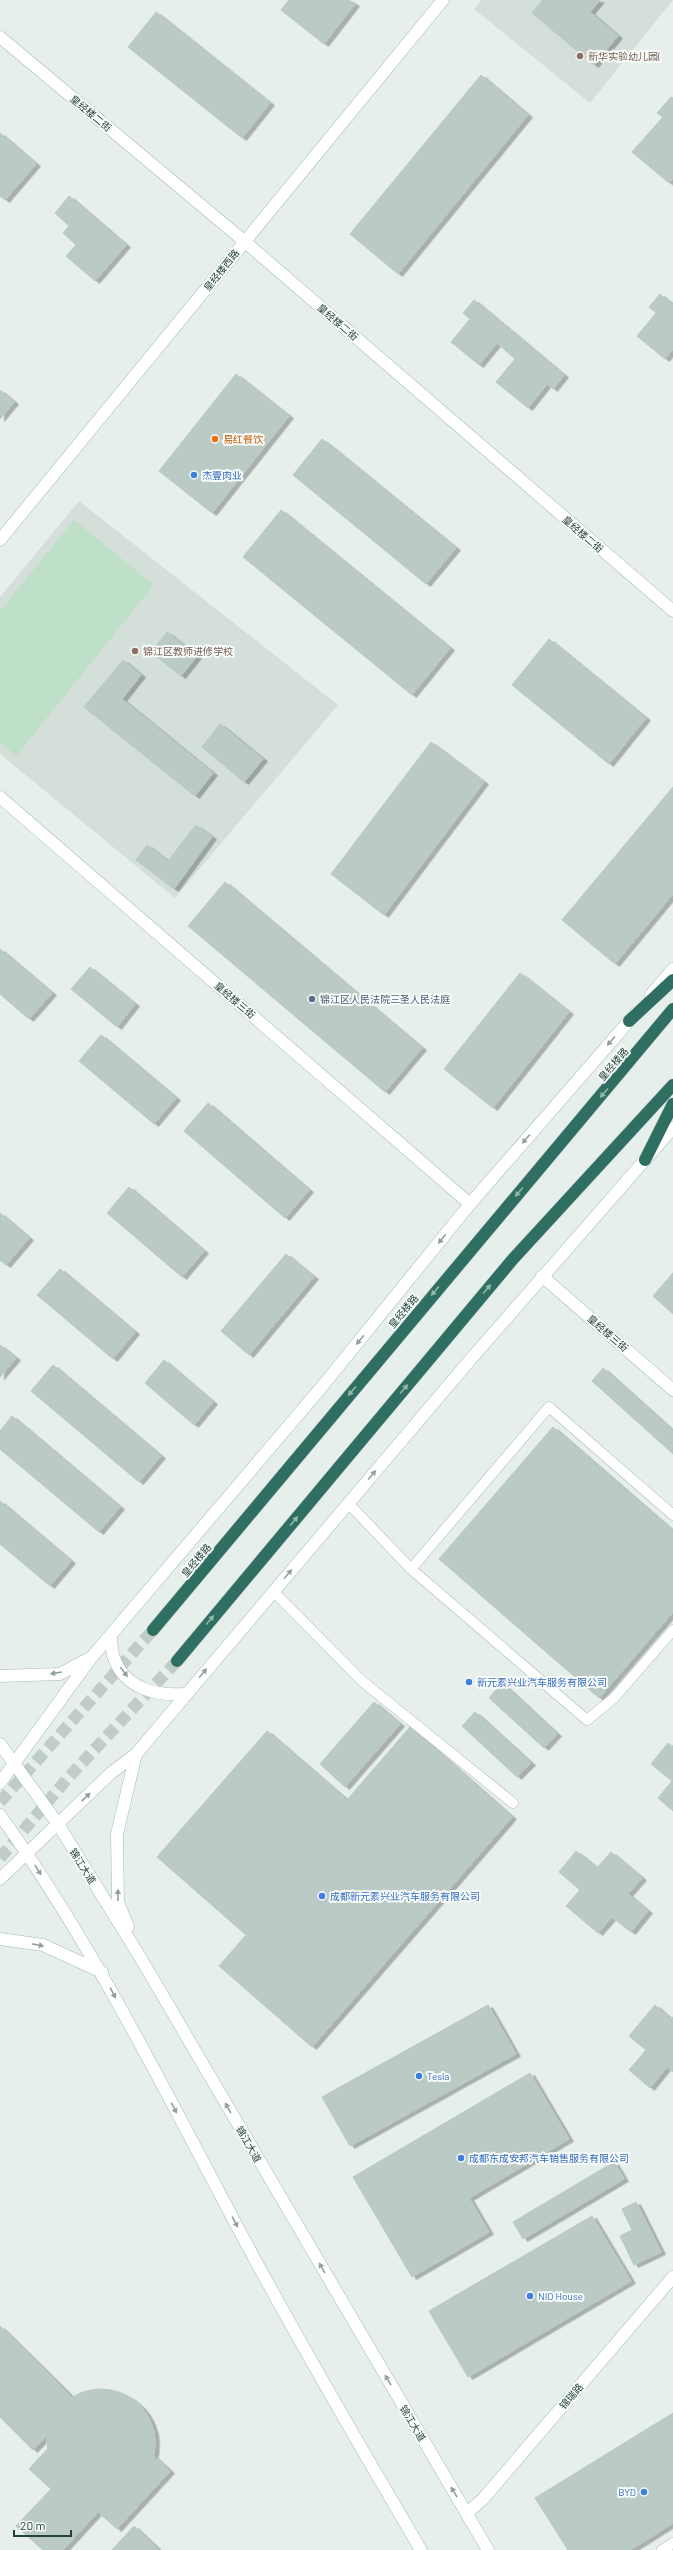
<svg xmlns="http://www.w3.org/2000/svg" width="673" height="2550" viewBox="0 0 673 2550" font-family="Barlow,'Noto Sans SC',sans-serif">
<defs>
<filter id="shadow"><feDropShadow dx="4.5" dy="2.5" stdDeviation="0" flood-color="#0004"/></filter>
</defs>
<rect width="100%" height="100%" fill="#e6efeb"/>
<g fill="#d4dfda">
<polygon points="481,0 673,0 590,103 474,9"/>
<polygon points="79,501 338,705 175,898 0,754 0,597"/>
</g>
<polygon fill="#bfe0c8" points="74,520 154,585 16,756 0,742 0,611"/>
<g fill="#bbcac4" stroke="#b8c9c2" filter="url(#shadow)">
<polygon points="289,0 349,0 355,4 324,44 281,10"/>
<polygon points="543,0 600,0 590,12 618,36 594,65 532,13"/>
<polygon points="156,12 270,103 242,138 128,47"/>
<polygon points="481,75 528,115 398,274 350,234"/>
<polygon points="671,97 673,98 673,179 669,183 632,152 663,117 657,113"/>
<polygon points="0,133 36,164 5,200 0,196"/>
<polygon points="69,196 126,245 95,281 66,256 76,245 63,233 69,226 55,213"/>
<polygon points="660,294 673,305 673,349 665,359 637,336 656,313 649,307"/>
<polygon points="474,300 564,375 553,389 547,384 528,408 496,382 515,359 497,343 479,365 451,342 470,319 463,313"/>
<polygon points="236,374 289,416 212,513 159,471"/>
<polygon points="0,390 14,402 0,419"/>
<polygon points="322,439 456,548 426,584 293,475"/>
<polygon points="281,510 450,648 412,695 243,557"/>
<polygon points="167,632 197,656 181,676 151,652"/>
<polygon points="549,639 646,718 609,764 512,685"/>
<polygon points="123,660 141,675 122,699 213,773 195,796 84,707"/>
<polygon points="220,724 263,759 244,782 202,747"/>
<polygon points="431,742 484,782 384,915 331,874"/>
<polygon points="673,787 673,894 615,964 562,920"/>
<polygon points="196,825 212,837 174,889 136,860 147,845 168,861"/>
<polygon points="225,882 422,1048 385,1092 188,926"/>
<polygon points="0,949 52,993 29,1019 0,994"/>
<polygon points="90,967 135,1004 117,1027 71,989"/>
<polygon points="520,973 569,1012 493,1108 444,1069"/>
<polygon points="101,1035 176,1098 154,1124 79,1061"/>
<polygon points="208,1103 309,1190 285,1218 184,1131"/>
<polygon points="129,1187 204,1251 182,1277 107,1213"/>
<polygon points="0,1213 29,1238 6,1265 0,1260"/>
<polygon points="286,1254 314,1277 249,1355 221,1331"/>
<polygon points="60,1269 135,1332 113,1359 37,1295"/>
<polygon points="673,1273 673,1314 653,1296"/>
<polygon points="0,1345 16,1358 0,1377"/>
<polygon points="164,1360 213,1402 194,1425 145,1383"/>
<polygon points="53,1365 161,1456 139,1482 31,1391"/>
<polygon points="603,1368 673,1431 673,1454 592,1381"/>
<polygon points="12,1416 120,1507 99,1532 0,1449 0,1431"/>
<polygon points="553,1427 673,1531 673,1612 599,1698 439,1559"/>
<polygon points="0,1501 71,1561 50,1586 0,1544"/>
<polygon points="502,1683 557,1734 544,1748 489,1698"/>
<polygon points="374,1702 400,1724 345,1787 320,1764"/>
<polygon points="475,1712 531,1763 517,1777 462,1726"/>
<polygon points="410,1727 512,1817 312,2047 219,1966 246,1935 157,1857 267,1731 347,1800"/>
<polygon points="668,1743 673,1747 673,1811 658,1798 672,1781 651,1764"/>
<polygon points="576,1851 597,1868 611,1852 642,1878 628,1894 648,1911 631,1932 612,1917 598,1933 566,1906 580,1890 559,1872"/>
<polygon points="488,2005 516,2054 350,2146 322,2097"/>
<polygon points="655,2005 671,2019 673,2017 673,2072 667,2067 650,2088 629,2070 646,2050 629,2036"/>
<polygon points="530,2073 569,2139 469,2198 489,2232 412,2277 353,2177"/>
<polygon points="614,2162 624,2179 523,2239 513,2222"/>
<polygon points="636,2202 661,2252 634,2265 620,2236 632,2230 622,2209"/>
<polygon points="592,2216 631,2281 468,2377 429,2311"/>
<polygon points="0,2326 78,2403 33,2450 0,2417"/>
<circle cx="101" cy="2443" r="54"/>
<polygon points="93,2400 170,2471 117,2529 98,2512 63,2550 43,2550 16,2526 51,2489 29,2469"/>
<polygon points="673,2413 673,2523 645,2541 595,2461"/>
<polygon points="595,2461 645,2541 630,2550 568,2550 535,2498"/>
<polygon points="134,2526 159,2550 112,2550"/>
</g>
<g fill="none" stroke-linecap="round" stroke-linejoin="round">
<g stroke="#bfccc8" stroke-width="12" stroke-dasharray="12 6" stroke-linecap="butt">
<polyline points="0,1802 153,1630"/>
<polyline points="0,1858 67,1779 177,1661"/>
</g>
<defs>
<g id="lane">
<polyline points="348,1503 411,1569 587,1720 614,1698 673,1630"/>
<polyline points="411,1569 549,1407 673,1515"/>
<polyline points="273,1591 362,1681 513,1803"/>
<polyline points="662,2550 673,2543"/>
</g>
<g id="secondary">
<polyline points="0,37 244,241 673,611"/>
<polyline points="0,540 443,0"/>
<polyline points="0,797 470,1204"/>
<polyline points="651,995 673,969"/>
<polyline points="542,1276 673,1390"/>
<path d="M111 1637C112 1643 111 1652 114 1658 125 1689 157 1696 185 1694"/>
<polyline points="0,1676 60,1674 88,1659"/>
<polyline points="0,1744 58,1824 140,1957 488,2550"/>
<polyline points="0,1783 91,1658 320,1389 470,1204 636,1013"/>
<path d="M0 1815C93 1945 163 2087 238 2228 296 2337 358 2443 421 2550"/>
<polyline points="0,1879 111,1773 136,1754 470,1360 673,1128"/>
<polyline points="128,1927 118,1902 117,1834 136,1754"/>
<polyline points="0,1939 43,1945 102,1972"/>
<polyline points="467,2513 483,2499 673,2277"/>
</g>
<g id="highway">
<polyline points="629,1021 673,980"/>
<polyline points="645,1160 673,1104"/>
<polyline points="153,1630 673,1009"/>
<polyline points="177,1661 513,1259 673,1085"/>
</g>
</defs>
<use href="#lane" stroke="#a8b8b2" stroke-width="11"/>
<use href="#secondary" stroke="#a4bbb3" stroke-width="13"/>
<use href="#highway" stroke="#c2cac8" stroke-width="13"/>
<use href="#lane" stroke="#fff" stroke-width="10"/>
<use href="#secondary" stroke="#fff" stroke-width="12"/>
<use href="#highway" stroke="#2f6f62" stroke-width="12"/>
</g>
<defs><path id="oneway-solid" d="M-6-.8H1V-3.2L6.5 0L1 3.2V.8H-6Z"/></defs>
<g fill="#92a09c">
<use href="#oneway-solid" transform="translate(611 1041) rotate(131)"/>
<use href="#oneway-solid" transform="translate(526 1139) rotate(131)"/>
<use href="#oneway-solid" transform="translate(442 1239) rotate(129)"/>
<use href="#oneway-solid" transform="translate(360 1340) rotate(129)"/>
<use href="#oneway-solid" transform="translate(372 1475) rotate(-50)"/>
<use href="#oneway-solid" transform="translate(288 1574) rotate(-50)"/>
<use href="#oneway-solid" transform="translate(124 1672) rotate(53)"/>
<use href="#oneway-solid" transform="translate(56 1673) rotate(171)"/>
<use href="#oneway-solid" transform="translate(203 1673) rotate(-50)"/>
<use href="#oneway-solid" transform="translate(86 1797) rotate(-44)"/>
<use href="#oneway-solid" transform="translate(38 1870) rotate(58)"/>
<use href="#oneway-solid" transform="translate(118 1895) rotate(-91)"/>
<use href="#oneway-solid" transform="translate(38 1945) rotate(11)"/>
<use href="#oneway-solid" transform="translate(113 1993) rotate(62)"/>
<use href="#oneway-solid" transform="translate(174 2108) rotate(62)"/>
<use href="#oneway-solid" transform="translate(228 2108) rotate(-120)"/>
<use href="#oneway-solid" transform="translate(235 2222) rotate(62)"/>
<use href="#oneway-solid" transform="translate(322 2268) rotate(-120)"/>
<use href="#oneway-solid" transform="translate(388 2380) rotate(-121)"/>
<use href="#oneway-solid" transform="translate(454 2492) rotate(-121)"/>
</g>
<g fill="#93b5ae">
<use href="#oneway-solid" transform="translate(604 1093) rotate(131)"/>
<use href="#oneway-solid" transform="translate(519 1192) rotate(131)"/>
<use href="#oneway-solid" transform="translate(487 1289) rotate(-50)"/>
<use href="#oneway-solid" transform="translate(435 1291) rotate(130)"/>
<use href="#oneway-solid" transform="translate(404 1389) rotate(-50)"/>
<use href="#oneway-solid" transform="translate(352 1391) rotate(130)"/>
<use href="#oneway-solid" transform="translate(294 1521) rotate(-50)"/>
<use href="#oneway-solid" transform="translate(210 1620) rotate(-50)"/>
</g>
<g fill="#8d6e63" stroke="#f7fbf9" stroke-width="1.5">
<circle cx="580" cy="56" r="4"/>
<circle cx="135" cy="651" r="4"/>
</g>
<circle fill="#e8710a" stroke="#f7fbf9" stroke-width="1.5" cx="215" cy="439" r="4"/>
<g fill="#3f7fe0" stroke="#f7fbf9" stroke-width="1.5">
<circle cx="194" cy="475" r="4"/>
<circle cx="469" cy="1682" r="4"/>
<circle cx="322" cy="1896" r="4"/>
<circle cx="419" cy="2076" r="4"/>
<circle cx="461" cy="2158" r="4"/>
<circle cx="530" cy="2296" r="4"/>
<circle cx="644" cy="2492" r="4"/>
</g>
<circle fill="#5c6f8a" stroke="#f7fbf9" stroke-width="1.5" cx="312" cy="999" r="4"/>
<g text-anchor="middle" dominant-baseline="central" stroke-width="4" stroke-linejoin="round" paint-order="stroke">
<g font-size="10" fill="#785e54" stroke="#f7fbf9" text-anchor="start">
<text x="588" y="56">新华实验幼儿园(</text>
<text x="143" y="651">锦江区教师进修学校</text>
</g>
<g font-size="10" fill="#24423a" stroke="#f7fbf9">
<text transform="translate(91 113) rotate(40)">皇经楼二街</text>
<text transform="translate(221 270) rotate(-51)">皇经楼西路</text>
<text transform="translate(338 322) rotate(41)">皇经楼二街</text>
<text transform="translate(583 534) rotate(41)">皇经楼二街</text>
<text transform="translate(235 1000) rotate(41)">皇经楼三街</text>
<text transform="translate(613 1064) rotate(-49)">皇经楼路</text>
<text transform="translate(403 1311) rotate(-50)">皇经楼路</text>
<text transform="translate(608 1333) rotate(41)">皇经楼三街</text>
<text transform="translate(196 1560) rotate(-50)">皇经楼路</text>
<text transform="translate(83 1866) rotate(58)">锦江大道</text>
<text transform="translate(249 2144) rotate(60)">锦江大道</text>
<text transform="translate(571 2396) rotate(-49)">锦瑞路</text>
<text transform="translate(413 2423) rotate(59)">锦江大道</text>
</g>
<g font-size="10" fill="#c56008" stroke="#f7fbf9" text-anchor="start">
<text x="223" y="439">易红餐饮</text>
</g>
<g font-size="10" fill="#366cbe" stroke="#f7fbf9" text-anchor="start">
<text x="202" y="475">杰壹肉业</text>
<text x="477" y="1682">新元素兴业汽车服务有限公司</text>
<text x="330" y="1896">成都新元素兴业汽车服务有限公司</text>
<text x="427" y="2076">Tesla</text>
<text x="469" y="2158">成都东成安邦汽车销售服务有限公司</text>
<text x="538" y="2296">NIO House</text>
<text x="636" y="2492" text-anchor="end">BYD</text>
</g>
<g font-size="10" fill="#4e5e75" stroke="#f7fbf9" text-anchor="start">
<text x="320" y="999">锦江区人民法院三圣人民法庭</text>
</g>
</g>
<path d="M14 2530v6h57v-6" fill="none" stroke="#24423a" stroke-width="2"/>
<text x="20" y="2530" font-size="12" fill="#24423a" stroke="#f7fbf9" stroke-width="3" paint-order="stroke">20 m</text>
</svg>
